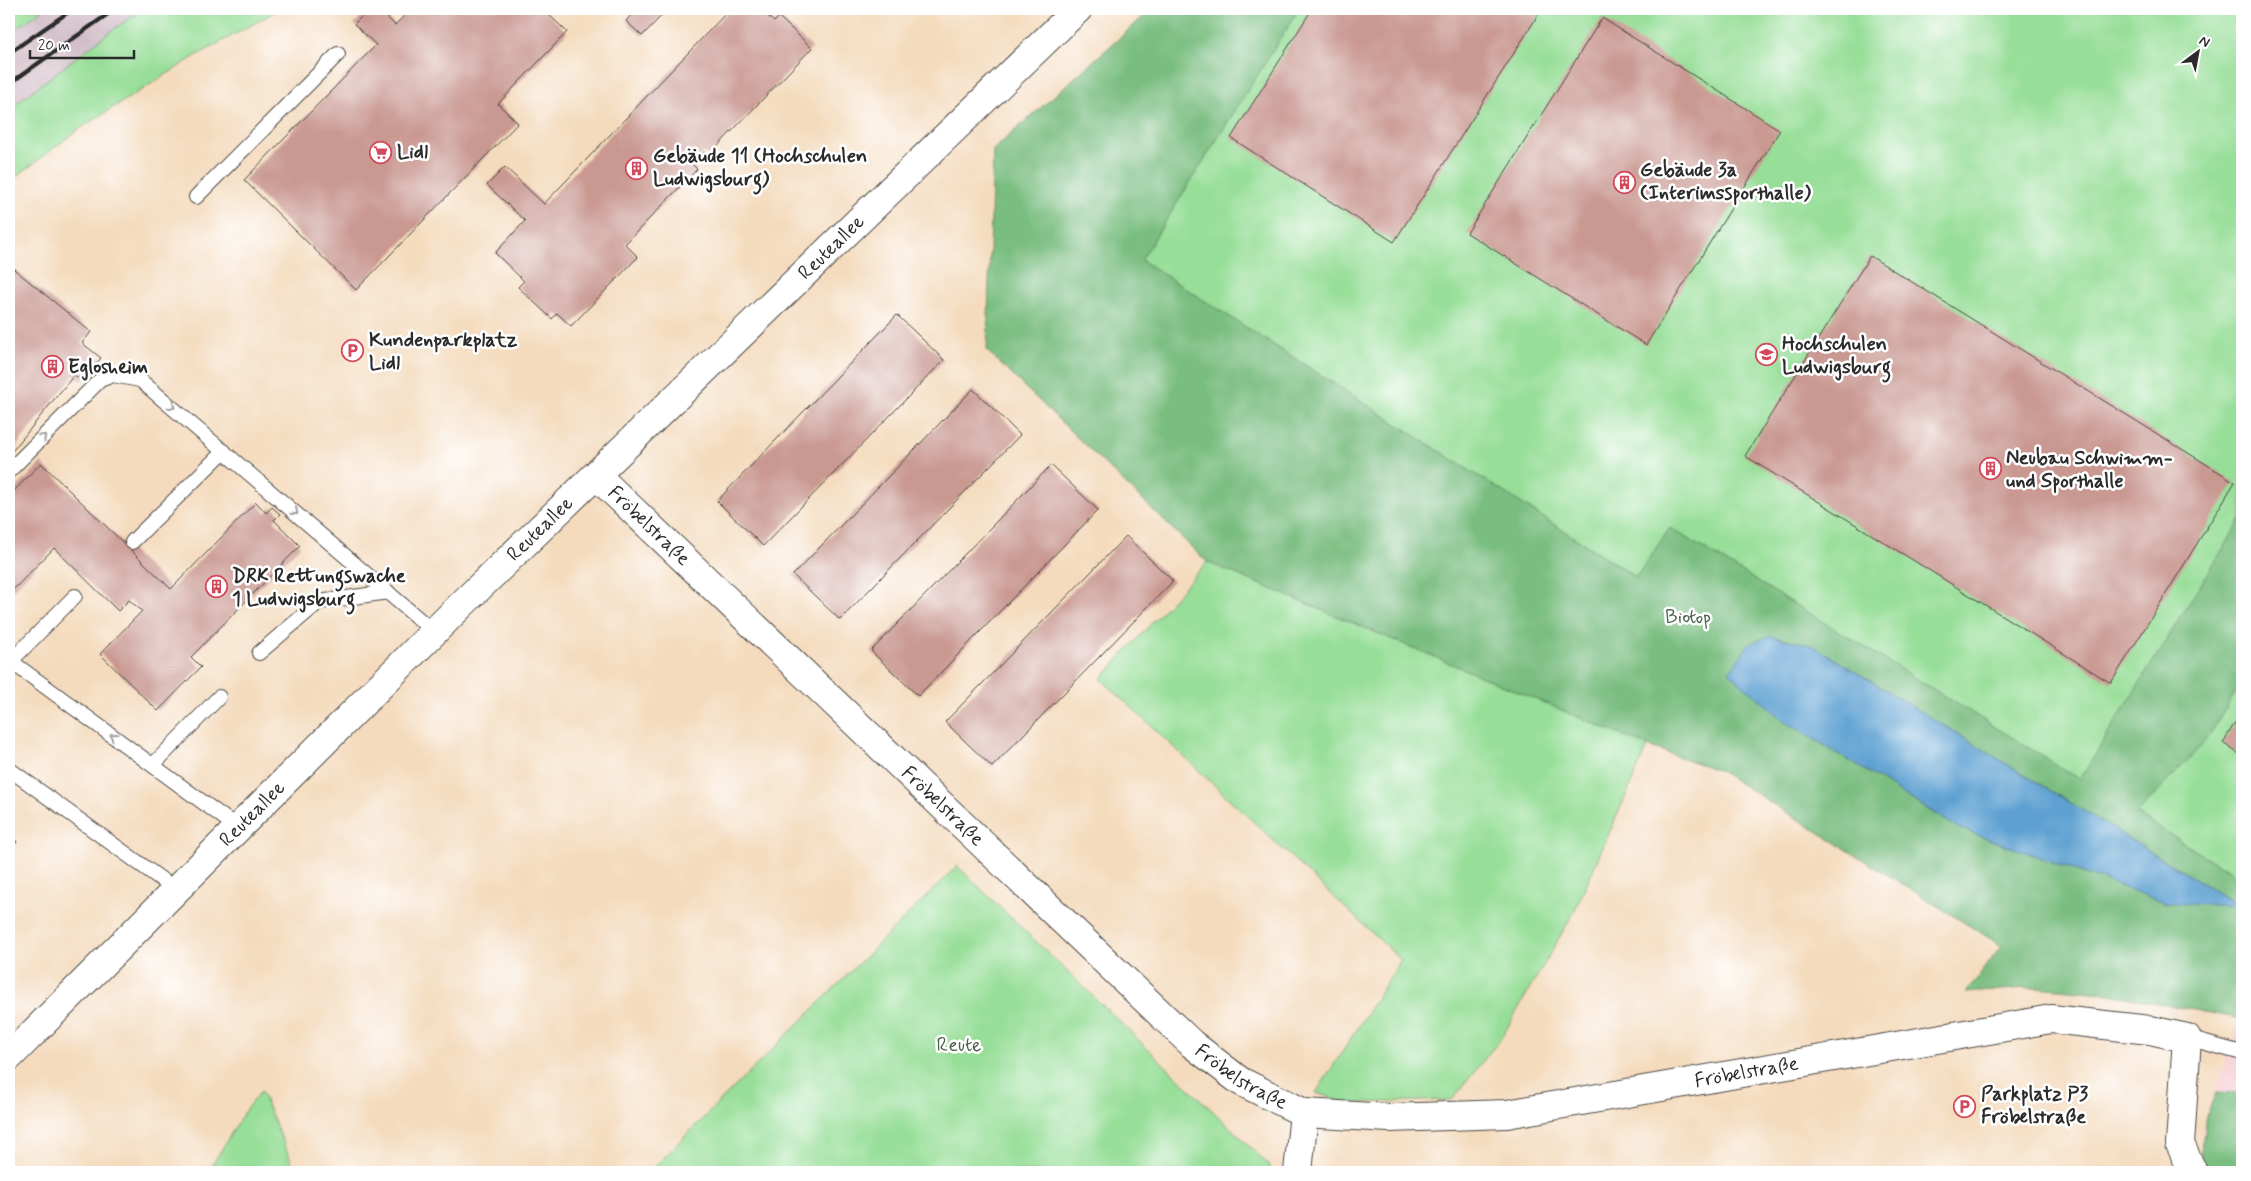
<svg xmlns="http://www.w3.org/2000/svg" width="2251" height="1181" viewBox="0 0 2251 1181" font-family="Mynerve,sans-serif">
<rect width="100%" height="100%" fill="#fff"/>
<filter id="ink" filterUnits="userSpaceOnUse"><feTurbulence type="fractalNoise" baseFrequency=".02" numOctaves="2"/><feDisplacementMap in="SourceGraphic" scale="10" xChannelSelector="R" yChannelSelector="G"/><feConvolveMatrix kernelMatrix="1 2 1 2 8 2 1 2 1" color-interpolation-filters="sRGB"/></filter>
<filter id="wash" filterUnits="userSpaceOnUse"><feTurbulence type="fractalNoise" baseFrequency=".0096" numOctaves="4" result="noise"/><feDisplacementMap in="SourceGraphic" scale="20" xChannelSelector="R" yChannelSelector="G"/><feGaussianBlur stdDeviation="1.12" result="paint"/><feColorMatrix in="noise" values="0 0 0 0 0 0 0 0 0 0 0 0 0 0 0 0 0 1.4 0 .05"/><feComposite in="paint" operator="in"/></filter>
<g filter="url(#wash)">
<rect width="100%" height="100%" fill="#f4dbbe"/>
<polygon fill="#f7cfd4" points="2240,1018 2242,1019 2242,1172 2208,1172 2202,1130"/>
<polygon fill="#d2bdc8" points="44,9 144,9 112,30 9,109 9,34"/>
<g fill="#97de98" stroke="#618462">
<polygon points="9,9 44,9 9,34"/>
<polygon points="144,9 280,9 194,57 79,129 9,182 9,109 112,30"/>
<polygon points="1299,9 2242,9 2242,879 1670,528 1636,577 1141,260"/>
<polygon points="1207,562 1648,746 1574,912 1502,1037 1452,1100 1347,1103 1316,1093 1401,960 1101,679"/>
<polygon points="957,866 1268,1164 1271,1172 649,1172"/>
<polygon points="261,1091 296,1172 208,1172 246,1109"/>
</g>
<g fill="#79bd80" stroke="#527456" fill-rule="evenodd">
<path d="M1152 9H1299L1141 260 1636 577 1670 528 2080 779 2242 518V682L2206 741 2136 814 2242 879V1019L2104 993 2036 987 1966 993 2002 946 1720 771 1648 746 1207 562 987 351 993 150ZM1770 636 1812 645 2238 905 2167 903 1958 828 1785 721Z"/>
<path d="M2216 1092 2242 1093V1172H2208C2194 1145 2206 1118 2216 1092Z"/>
</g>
<polygon fill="#5da0d1" stroke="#44667e" points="1770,636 1812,645 2239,906 2167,903 1958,828 1785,721 1729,673 1749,644"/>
<g id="blocks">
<g fill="#c99891">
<polygon points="369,9 378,9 395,25 411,9 543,9 567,32 498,104 518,123 356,290 244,180 376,45 354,24"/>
<polygon points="631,9 668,9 642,36 626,21 634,12"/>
<polygon points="730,9 760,9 774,22 779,17 812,48 708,156 704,152 692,164 697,169 625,244 638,257 571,326 557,313 552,319 518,287 524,281 495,253 525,221 487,185 505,167 544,204"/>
<polygon points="1312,9 1542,9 1394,242 1231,138"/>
<polygon points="1602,18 1780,130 1646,345 1467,233"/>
<polygon points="1870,256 2235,482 2111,683 1745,456"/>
<polygon points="9,265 91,332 82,343 101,358 82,381 74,375 9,455 9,326 12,322 9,319"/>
<polygon points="897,315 944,360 763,546 717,501"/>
<polygon points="973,389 1020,435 840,620 793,575"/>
<polygon points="41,463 171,589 256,502 266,513 272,507 280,514 274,520 300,546 191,657 201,667 158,711 100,654 142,611 129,600 118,611 54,548 9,594 9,496"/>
<polygon points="1051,465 1098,510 918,696 871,651"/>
<polygon points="1126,536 1173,581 992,767 945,722"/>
<polygon points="2242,711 2242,756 2223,743"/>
<polygon points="9,833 17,842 9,850"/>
</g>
</g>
</g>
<g filter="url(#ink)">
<use href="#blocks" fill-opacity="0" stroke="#494541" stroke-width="1"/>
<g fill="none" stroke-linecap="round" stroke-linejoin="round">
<defs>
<g id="service">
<polyline points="196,197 338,54"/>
<polyline points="9,471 100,380 113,375 140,380 434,632"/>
<polyline points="132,542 224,451"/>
<polyline points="259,653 319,602 388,592"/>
<polyline points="9,660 238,828"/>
<polyline points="11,661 75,596"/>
<polyline points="153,765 219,697"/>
<polyline points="9,769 176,890"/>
<polyline points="2187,1038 2242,1053"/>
</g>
<g id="minor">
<path id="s1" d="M597 476 1192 1044 1240 1081 1304 1113 1389 1118 1507 1114 2051 1019 2150 1030 2187 1038 2180 1144 2193 1172"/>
<path id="s2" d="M9 1057 458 608 1078 9"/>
<polyline points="1298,1172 1304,1113"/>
</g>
</defs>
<use href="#service" stroke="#494541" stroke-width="16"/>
<use href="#minor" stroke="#494541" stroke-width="30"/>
<use href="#service" stroke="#fff" stroke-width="14"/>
<use href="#minor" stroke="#fff" stroke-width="28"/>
<g stroke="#2b2b2b" stroke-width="4">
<polyline points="9,53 73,9"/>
<polyline points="9,84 115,9"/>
</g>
</g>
<defs><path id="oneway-chevron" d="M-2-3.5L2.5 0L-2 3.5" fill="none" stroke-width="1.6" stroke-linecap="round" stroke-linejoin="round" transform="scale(1.25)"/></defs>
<g stroke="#a0a0a0">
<use href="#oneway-chevron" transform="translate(172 406) rotate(41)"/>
<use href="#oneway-chevron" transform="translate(43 437) rotate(-45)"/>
<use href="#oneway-chevron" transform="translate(295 512) rotate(41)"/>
<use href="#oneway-chevron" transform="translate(113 736) rotate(-144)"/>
</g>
</g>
<defs>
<symbol id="supermarket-ring" viewBox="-11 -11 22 22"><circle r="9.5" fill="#fff" stroke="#d1495b" stroke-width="1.5"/><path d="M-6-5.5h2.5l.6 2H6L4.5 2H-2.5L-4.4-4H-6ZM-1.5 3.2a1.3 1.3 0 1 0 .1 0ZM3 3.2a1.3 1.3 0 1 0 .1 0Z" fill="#d1495b"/></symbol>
<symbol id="building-ring" viewBox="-11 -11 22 22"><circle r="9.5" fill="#fff" stroke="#d1495b" stroke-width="1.5"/><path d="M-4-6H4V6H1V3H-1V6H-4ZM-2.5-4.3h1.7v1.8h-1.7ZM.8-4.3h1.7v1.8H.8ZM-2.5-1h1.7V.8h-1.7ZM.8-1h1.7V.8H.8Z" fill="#d1495b"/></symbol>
<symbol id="parking-ring" viewBox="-11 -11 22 22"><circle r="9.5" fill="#fff" stroke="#d1495b" stroke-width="1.5"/><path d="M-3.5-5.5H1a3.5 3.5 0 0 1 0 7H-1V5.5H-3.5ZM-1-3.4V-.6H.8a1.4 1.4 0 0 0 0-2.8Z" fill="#d1495b"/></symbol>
<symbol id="university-ring" viewBox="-11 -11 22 22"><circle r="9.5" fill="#fff" stroke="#d1495b" stroke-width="1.5"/><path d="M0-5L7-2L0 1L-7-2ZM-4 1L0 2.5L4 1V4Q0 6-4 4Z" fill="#d1495b"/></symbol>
</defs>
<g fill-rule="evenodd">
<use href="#supermarket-ring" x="368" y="140" width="25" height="25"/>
<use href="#building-ring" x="624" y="156" width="25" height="25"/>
<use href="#building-ring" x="1612" y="170" width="25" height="25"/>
<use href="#parking-ring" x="340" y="338" width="25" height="25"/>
<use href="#university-ring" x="1754" y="342" width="25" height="25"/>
<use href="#building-ring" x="40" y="354" width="25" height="25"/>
<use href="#building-ring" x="1978" y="456" width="25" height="25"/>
<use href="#building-ring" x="204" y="574" width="25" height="25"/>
<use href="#parking-ring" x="1952" y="1094" width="25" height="25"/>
</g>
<g text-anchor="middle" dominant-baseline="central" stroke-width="5" stroke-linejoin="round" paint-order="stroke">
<g font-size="20" font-weight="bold" fill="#2b2b2b" stroke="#fff" text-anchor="start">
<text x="397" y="152">Lidl</text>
<text x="653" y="156">Gebäude 11 (Hochschulen<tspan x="653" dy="23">Ludwigsburg)</tspan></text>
<text x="1640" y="170">Gebäude 3a<tspan x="1640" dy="23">(Interimssporthalle)</tspan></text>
<text x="369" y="340">Kundenparkplatz<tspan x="369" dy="23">Lidl</tspan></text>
<text x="1782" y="344">Hochschulen<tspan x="1782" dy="23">Ludwigsburg</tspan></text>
<text x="68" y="367">Eglosheim</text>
<text x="2006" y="458">Neubau Schwimm-<tspan x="2006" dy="23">und Sporthalle</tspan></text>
<text x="232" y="576">DRK Rettungswache<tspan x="232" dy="23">1 Ludwigsburg</tspan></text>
<text x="1981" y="1094">Parkplatz P3<tspan x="1981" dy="23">Fröbelstraße</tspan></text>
</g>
<g font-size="20" fill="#2b2b2b" stroke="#fff">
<text stroke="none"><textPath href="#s2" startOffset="1154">Reuteallee</textPath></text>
<text stroke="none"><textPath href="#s1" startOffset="72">Fröbelstraße</textPath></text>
<text stroke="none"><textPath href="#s2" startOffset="749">Reuteallee</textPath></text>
<text stroke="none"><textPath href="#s1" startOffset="478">Fröbelstraße</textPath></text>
<text stroke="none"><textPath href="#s2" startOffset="344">Reuteallee</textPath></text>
<text stroke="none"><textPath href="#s1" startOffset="1401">Fröbelstraße</textPath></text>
<text stroke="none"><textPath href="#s1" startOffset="882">Fröbelstraße</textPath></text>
</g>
<g font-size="20" fill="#4b614c" stroke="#fff">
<text x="1688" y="617">Biotop</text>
<text x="959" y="1045">Reute</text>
</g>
</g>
<rect width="2251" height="1181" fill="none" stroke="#fff" stroke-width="30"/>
<g transform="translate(2198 52) rotate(32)" stroke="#ffffff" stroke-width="4" paint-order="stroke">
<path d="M0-4L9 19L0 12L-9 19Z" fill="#2b2b2b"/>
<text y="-8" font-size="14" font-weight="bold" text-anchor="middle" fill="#2b2b2b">N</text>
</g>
<path d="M30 50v8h104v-8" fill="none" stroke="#2b2b2b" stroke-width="2.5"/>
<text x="38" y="50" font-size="15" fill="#2b2b2b" stroke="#ffffff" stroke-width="4" paint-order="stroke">20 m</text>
</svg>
